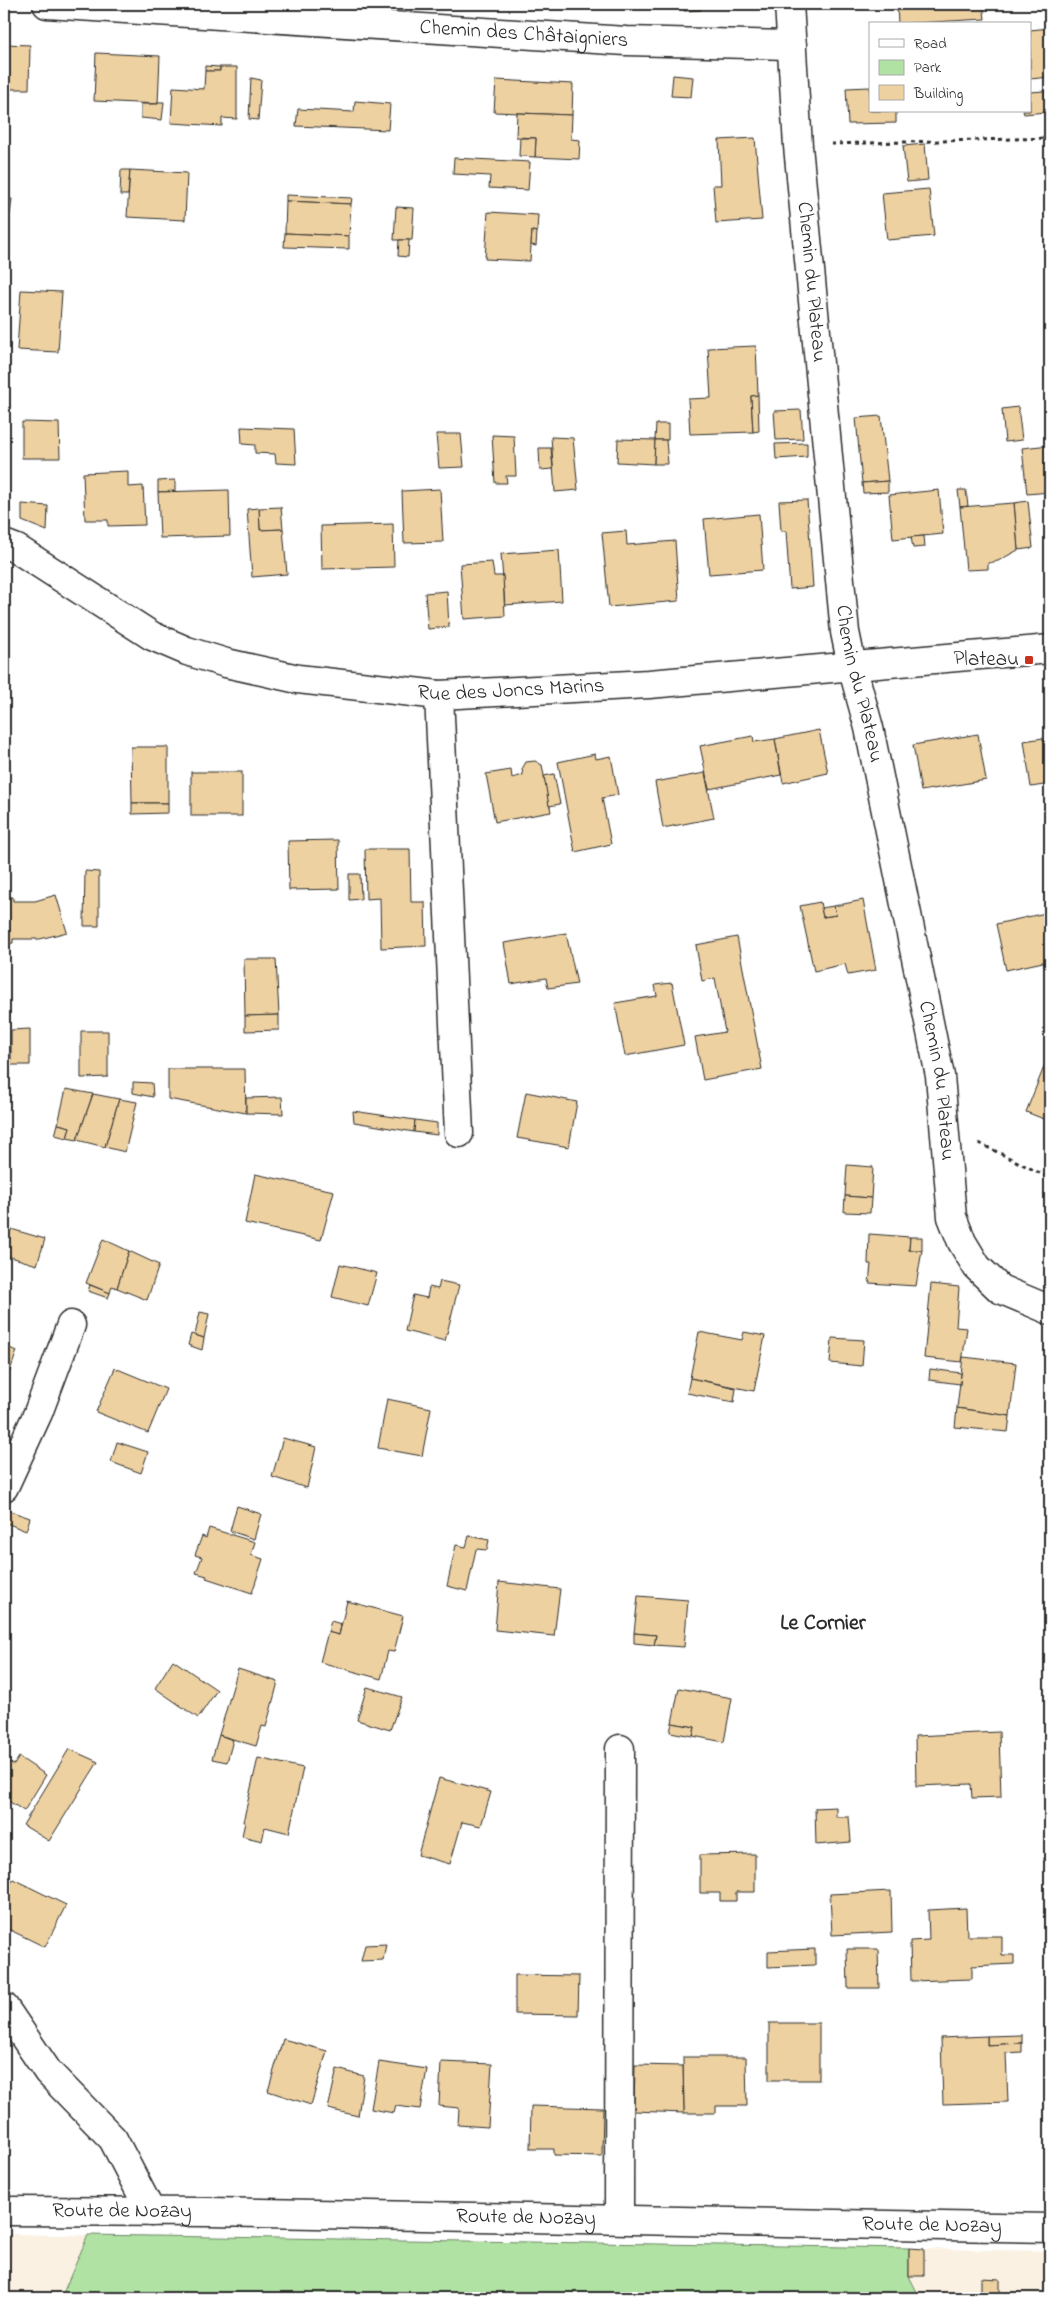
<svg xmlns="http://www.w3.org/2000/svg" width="1054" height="2302" viewBox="0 0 1054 2302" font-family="'Indie Flower',sans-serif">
<rect width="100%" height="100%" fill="#fff"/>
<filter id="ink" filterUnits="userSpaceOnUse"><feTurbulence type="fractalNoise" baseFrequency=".02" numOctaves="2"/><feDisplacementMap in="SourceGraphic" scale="10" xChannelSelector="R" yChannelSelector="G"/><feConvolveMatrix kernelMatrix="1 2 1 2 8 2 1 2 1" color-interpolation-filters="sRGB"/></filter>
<g filter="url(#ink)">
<polygon fill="#faf1e3" points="4,2234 1050,2251 1050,2298 4,2298"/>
<polygon fill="#b0e2a3" stroke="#6e8667" points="88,2235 909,2248 909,2276 920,2298 61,2298"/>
<g fill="#eed1a1" stroke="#2b2b2b">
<polygon points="684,4 701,4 701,10 684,11"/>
<polygon points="897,4 983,4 985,19 898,24"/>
<polygon points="1050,28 1050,77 1030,79 1030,30"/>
<polygon points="4,44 30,45 29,89 4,89"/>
<polygon points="96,53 160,56 158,104 94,101"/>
<polygon points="205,66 220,67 220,71 205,71"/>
<polygon points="220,67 237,67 237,119 222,118 222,126 171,123 173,87 204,89 205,71 220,71"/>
<polygon points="673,75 693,77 691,97 671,96"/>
<polygon points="251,78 261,80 258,120 249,119"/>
<polygon points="496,80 573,84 572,115 494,112"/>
<polygon points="870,87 870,111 896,111 896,123 848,124 846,88"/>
<polygon points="1045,91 1046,112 1024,114 1023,111 1030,111 1030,92"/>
<polygon points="355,101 390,104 388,130 296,126 298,109 354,112"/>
<polygon points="158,102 164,102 162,120 141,118 141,104 158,104"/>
<polygon points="517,113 572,115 571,139 580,140 579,159 535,157 536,138 516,137"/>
<polygon points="520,138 536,138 535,157 519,156"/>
<polygon points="755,138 762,220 716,223 713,185 721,185 719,140"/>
<polygon points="925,144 928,180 907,182 903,146"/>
<polygon points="454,158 530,162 528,190 489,188 490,176 453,174"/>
<polygon points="121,170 130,170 128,195 120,195"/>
<polygon points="130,170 187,173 185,220 127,217"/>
<polygon points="929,189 934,236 887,240 882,193"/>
<polygon points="286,195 352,198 351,204 286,201"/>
<polygon points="4,198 12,199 10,215 4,215"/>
<polygon points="286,201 351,204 349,236 285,233"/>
<polygon points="396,207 414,208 412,240 394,240"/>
<polygon points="488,212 538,215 537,232 532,231 530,261 485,259"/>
<polygon points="532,231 537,232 536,246 531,245"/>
<polygon points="285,233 349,236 349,249 284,247"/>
<polygon points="399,240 409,240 408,257 398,256"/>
<polygon points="21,290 62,292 58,352 17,350"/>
<polygon points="756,346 758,395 751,396 753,432 690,434 688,399 711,398 708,348"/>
<polygon points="758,395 759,431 753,432 751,396"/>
<polygon points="1018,407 1022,440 1005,442 1002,409"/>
<polygon points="801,410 803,439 776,440 774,411"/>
<polygon points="881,416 888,481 862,483 856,418"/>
<polygon points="22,422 59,423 60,458 22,458"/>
<polygon points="656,424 668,424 668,440 655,440"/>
<polygon points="241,427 294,429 296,464 276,463 275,454 255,453 255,445 242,444"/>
<polygon points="436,434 461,434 464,467 439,468"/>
<polygon points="492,435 514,436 516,476 506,476 507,483 495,483"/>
<polygon points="551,437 573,438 578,490 555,492"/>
<polygon points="618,439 655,440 654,464 617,462"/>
<polygon points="655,440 666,440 668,464 654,464"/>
<polygon points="807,443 807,457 776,459 775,444"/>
<polygon points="1050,445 1050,492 1027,494 1022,448"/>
<polygon points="539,448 551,448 553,469 540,470"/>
<polygon points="128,471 128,487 143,486 145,525 108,526 108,520 85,520 83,473"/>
<polygon points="175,480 175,491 158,492 158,481"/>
<polygon points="888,481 888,492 863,493 862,483"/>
<polygon points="440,489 443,542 404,543 402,491"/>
<polygon points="229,490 230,536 160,538 158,492"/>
<polygon points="939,490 943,534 893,539 889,495"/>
<polygon points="958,490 966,490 968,506 960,507"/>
<polygon points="807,500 813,587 790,589 786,531 781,531 779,501"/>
<polygon points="1028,501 1033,548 1018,550 1014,503"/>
<polygon points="1014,503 1018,550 998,561 988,563 988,569 966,570 960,507"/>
<polygon points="22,504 48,506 47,531 22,521"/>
<polygon points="281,507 283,529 260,530 259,508"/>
<polygon points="259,508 260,530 283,529 287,574 252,577 247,509"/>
<polygon points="759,514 763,570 709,574 704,519"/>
<polygon points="393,524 394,567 322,569 321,526"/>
<polygon points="626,531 627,545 675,541 679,601 609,607 602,533"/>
<polygon points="924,536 925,547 913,548 911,537"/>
<polygon points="559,550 562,601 505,605 501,554"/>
<polygon points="492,562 494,576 503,576 505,616 464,619 460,564"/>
<polygon points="447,591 449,627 428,629 425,593"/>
<polygon points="819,730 828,773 783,783 775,739"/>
<polygon points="978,734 986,780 921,791 913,745"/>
<polygon points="753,736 754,742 775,739 781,775 709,789 700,746"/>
<polygon points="1043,738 1043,741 1050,740 1050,784 1031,787 1024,741"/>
<polygon points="131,747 168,747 168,803 132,803"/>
<polygon points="595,754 596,759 611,756 618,795 602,798 611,844 575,852 558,762"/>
<polygon points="535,761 542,765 551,812 495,822 486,774 511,770 512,778 523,775 522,769 526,762"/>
<rect x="191" y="772" width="51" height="44"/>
<polygon points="705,773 714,818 663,828 655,782"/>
<polygon points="554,774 560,804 549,806 544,776"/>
<polygon points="132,803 168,803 168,813 132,814"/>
<polygon points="338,840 339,889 289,890 288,841"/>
<polygon points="365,849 410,849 411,902 425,902 426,946 381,948 380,898 366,899"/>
<polygon points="85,871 99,872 99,926 84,926"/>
<polygon points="349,874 360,874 361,899 349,900"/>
<polygon points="56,895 67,932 40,939 13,939 13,943 4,944 4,897 13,897 13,901 35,901"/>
<polygon points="863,900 876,970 848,975 845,964 814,971 800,906 820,902 823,917 836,915 834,906"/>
<polygon points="834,906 836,915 823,917 821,908"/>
<polygon points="1050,912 1050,965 1045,967 1043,962 1006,970 996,924"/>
<polygon points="566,933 577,984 548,988 546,978 511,984 504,943"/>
<polygon points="737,937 762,1069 703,1080 695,1037 725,1032 715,978 702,981 696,945"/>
<polygon points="244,959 276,959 279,1015 245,1016"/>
<polygon points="672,983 684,1045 625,1056 615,1003 657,996 655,985"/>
<polygon points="279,1015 279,1030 245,1031 245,1016"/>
<polygon points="30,1029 30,1065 11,1065 11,1030"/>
<polygon points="81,1031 108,1031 108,1077 81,1078"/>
<polygon points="1046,1062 1050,1064 1049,1121 1026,1112"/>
<polygon points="168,1069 245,1069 246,1113 168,1099"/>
<polygon points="133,1082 152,1083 153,1097 133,1093"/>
<polygon points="66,1089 93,1094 77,1140 67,1138 70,1127 58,1124"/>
<polygon points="526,1092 577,1102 569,1147 517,1138"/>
<polygon points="93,1094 119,1099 105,1147 77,1140"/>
<polygon points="282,1097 283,1114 246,1113 246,1098"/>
<polygon points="119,1099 137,1102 125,1152 105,1147"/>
<polygon points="353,1111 415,1120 414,1132 354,1122"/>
<polygon points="415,1120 437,1123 437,1135 414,1132"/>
<polygon points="58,1124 70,1127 67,1138 55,1135"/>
<polygon points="847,1165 873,1167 871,1198 845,1196"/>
<polygon points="255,1174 334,1191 321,1240 245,1223"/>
<polygon points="845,1196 871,1198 870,1213 844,1212"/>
<polygon points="11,1229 45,1239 37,1265 4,1255"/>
<polygon points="869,1234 910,1237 909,1250 922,1250 916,1286 869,1283 871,1264 868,1264"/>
<polygon points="910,1237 922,1237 922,1250 909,1250"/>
<polygon points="103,1239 129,1251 117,1288 112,1286 110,1293 86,1283"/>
<polygon points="129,1251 159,1265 147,1300 117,1288"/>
<polygon points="340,1264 377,1273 368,1306 332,1297"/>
<polygon points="440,1281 459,1285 445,1341 405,1331 413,1295 427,1298 429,1287 438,1289"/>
<polygon points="931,1284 959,1287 956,1327 967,1328 962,1362 924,1358"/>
<polygon points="90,1285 110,1293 108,1298 88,1291"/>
<polygon points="200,1312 209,1314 204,1338 195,1335"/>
<polygon points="699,1332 742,1340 744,1332 765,1336 754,1391 690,1378"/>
<polygon points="191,1334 204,1338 202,1350 188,1345"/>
<polygon points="832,1338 864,1340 862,1366 830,1363"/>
<polygon points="4,1346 17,1351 4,1388"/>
<polygon points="963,1357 1016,1363 1010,1416 957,1408"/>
<polygon points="115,1368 166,1389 148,1433 96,1412"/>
<polygon points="930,1369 961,1373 960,1384 929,1380"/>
<polygon points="690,1378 736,1388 734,1402 687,1393"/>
<polygon points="387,1399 431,1408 422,1456 378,1448"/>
<polygon points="957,1408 1010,1416 1008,1432 955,1427"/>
<polygon points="283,1438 316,1447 307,1488 272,1477"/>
<polygon points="117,1442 148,1452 141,1473 111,1462"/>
<polygon points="237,1506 261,1514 254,1539 230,1531"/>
<polygon points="7,1510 30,1518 26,1531 4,1522"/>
<polygon points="209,1528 255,1542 251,1555 263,1559 252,1593 206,1578 207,1576 196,1573 202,1557 195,1555 202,1536 206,1538"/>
<polygon points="469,1536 489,1540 487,1550 476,1549 467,1591 447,1586 456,1545 466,1547"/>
<polygon points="499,1582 560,1589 554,1636 495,1630"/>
<polygon points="638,1596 688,1600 684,1647 654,1645 656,1635 634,1633"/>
<polygon points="347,1601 403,1616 394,1652 388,1651 381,1679 320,1662 328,1632 339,1635"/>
<polygon points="331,1621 341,1624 339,1635 328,1632"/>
<polygon points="634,1633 656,1635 654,1645 634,1643"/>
<polygon points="173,1660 217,1690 198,1718 155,1688"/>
<polygon points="238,1669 278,1682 266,1727 262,1726 256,1746 219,1735"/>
<polygon points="367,1687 402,1697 390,1730 357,1720"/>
<polygon points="679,1688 732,1698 724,1742 693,1736 695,1727 672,1723"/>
<polygon points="672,1723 695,1727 693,1736 670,1732"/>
<polygon points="999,1732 1001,1797 972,1798 971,1784 916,1786 915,1736"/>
<polygon points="219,1735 233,1740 227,1762 212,1759"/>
<polygon points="69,1749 98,1762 49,1841 23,1825"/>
<polygon points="19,1757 46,1775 24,1811 4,1798 4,1759 14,1765"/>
<polygon points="258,1758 303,1768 289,1833 265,1827 262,1841 242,1836 245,1822 243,1822"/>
<polygon points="439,1778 491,1792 481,1826 462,1822 450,1864 418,1855"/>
<polygon points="836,1807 836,1817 849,1817 851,1842 816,1845 815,1808"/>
<polygon points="755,1854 755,1892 736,1892 736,1901 720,1901 720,1893 700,1893 700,1855"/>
<polygon points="13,1879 66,1905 45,1947 4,1927 4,1887 8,1889"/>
<polygon points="891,1891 892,1932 832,1935 830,1894"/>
<polygon points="966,1908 967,1936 1002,1936 1002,1955 1014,1955 1014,1964 972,1966 972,1979 911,1981 910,1941 929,1940 928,1910"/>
<polygon points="386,1944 383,1960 361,1961 365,1945"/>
<polygon points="815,1949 815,1965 768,1967 768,1951"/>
<polygon points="847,1949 878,1949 879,1988 848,1988"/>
<polygon points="515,1975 579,1976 578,2015 515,2014"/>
<rect x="769" y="2023" width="50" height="57"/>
<polygon points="1022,2035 1022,2043 987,2045 987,2036"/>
<polygon points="987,2036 987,2045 1022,2043 1022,2052 1006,2053 1008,2102 943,2104 941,2038"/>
<polygon points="283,2039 327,2051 311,2105 268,2091"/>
<polygon points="683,2057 746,2057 747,2106 716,2106 716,2113 684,2113"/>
<polygon points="379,2062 427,2069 420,2109 396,2106 394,2113 371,2109"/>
<polygon points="441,2062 492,2064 488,2127 458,2125 459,2108 439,2106"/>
<polygon points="635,2065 683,2066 684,2113 634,2111"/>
<polygon points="337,2069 364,2076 358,2116 328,2109"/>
<polygon points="531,2106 603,2108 602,2156 554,2155 554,2149 530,2149"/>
<polygon points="909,2248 924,2249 924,2276 909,2276"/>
<polygon points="981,2278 1000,2279 1000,2298 981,2298"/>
</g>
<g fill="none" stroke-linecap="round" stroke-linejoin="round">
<defs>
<g id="minor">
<path id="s1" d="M47 4 626 41 792 45"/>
<path id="s2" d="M789 4 798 146 845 632 852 666 869 728 940 1076 952 1217 962 1242 977 1267 1000 1289 1050 1310"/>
<path id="s3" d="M4 544 17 549 152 636 187 651 226 663 298 679 439 695 649 684 1050 649"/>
<polyline points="439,695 459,1133"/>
<polyline points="4,1487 38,1413 71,1325"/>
<polyline points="4,2007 48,2072 113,2139 151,2212"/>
<path id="s4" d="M4 2211 210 2212 1050 2228"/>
<polyline points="619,2219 620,1749"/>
</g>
</defs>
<use href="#minor" stroke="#2b2b2b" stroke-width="31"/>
<g stroke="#2b2b2b" stroke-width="3" stroke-dasharray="4 4" stroke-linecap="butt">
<polyline points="831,144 1050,138"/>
<polyline points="979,1143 1050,1178"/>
</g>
<use href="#minor" stroke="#fff" stroke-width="28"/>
</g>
</g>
<rect fill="#c8321e" stroke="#fff" stroke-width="2" x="1024" y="655" width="10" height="10" rx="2.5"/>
<g text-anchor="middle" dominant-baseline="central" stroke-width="5" stroke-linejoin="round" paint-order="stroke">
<g font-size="21" fill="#2b2b2b" stroke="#fff">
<text stroke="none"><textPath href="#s1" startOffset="478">Chemin des Châtaigniers</textPath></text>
<text stroke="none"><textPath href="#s2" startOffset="279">Chemin du Plateau</textPath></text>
<text stroke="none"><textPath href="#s2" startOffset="684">Chemin du Plateau</textPath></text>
<text stroke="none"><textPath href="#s3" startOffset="541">Rue des Joncs Marins</textPath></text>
<text stroke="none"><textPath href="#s2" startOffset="1089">Chemin du Plateau</textPath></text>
<text stroke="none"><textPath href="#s4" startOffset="118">Route de Nozay</textPath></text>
<text stroke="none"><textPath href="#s4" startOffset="522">Route de Nozay</textPath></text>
<text stroke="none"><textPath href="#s4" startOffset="928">Route de Nozay</textPath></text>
</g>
<g font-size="21" fill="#2b2b2b" stroke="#fff" text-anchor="end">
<text x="1019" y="660">Plateau</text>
</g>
<g font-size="22" font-weight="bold" fill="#2b2b2b" stroke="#fff">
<text x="823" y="1624">Le Cornier</text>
</g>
</g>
<rect width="1054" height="2302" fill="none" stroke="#fff" stroke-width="20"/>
<rect x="10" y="10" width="1034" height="2282" fill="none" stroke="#2b2b2b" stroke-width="2" filter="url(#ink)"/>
<rect x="869" y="22" width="162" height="90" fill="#ffffff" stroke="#aaaaaa"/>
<rect x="879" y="39" width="25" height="8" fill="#ffffff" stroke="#aaaaaa"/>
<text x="914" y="48" font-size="15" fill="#2b2b2b">Road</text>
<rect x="879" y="60" width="25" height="15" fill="#b0e2a3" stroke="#aaaaaa"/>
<text x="914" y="72" font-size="15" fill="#2b2b2b">Park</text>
<rect x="879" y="85" width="25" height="15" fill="#eed1a1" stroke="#aaaaaa"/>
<text x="914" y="98" font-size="15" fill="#2b2b2b">Building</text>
</svg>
